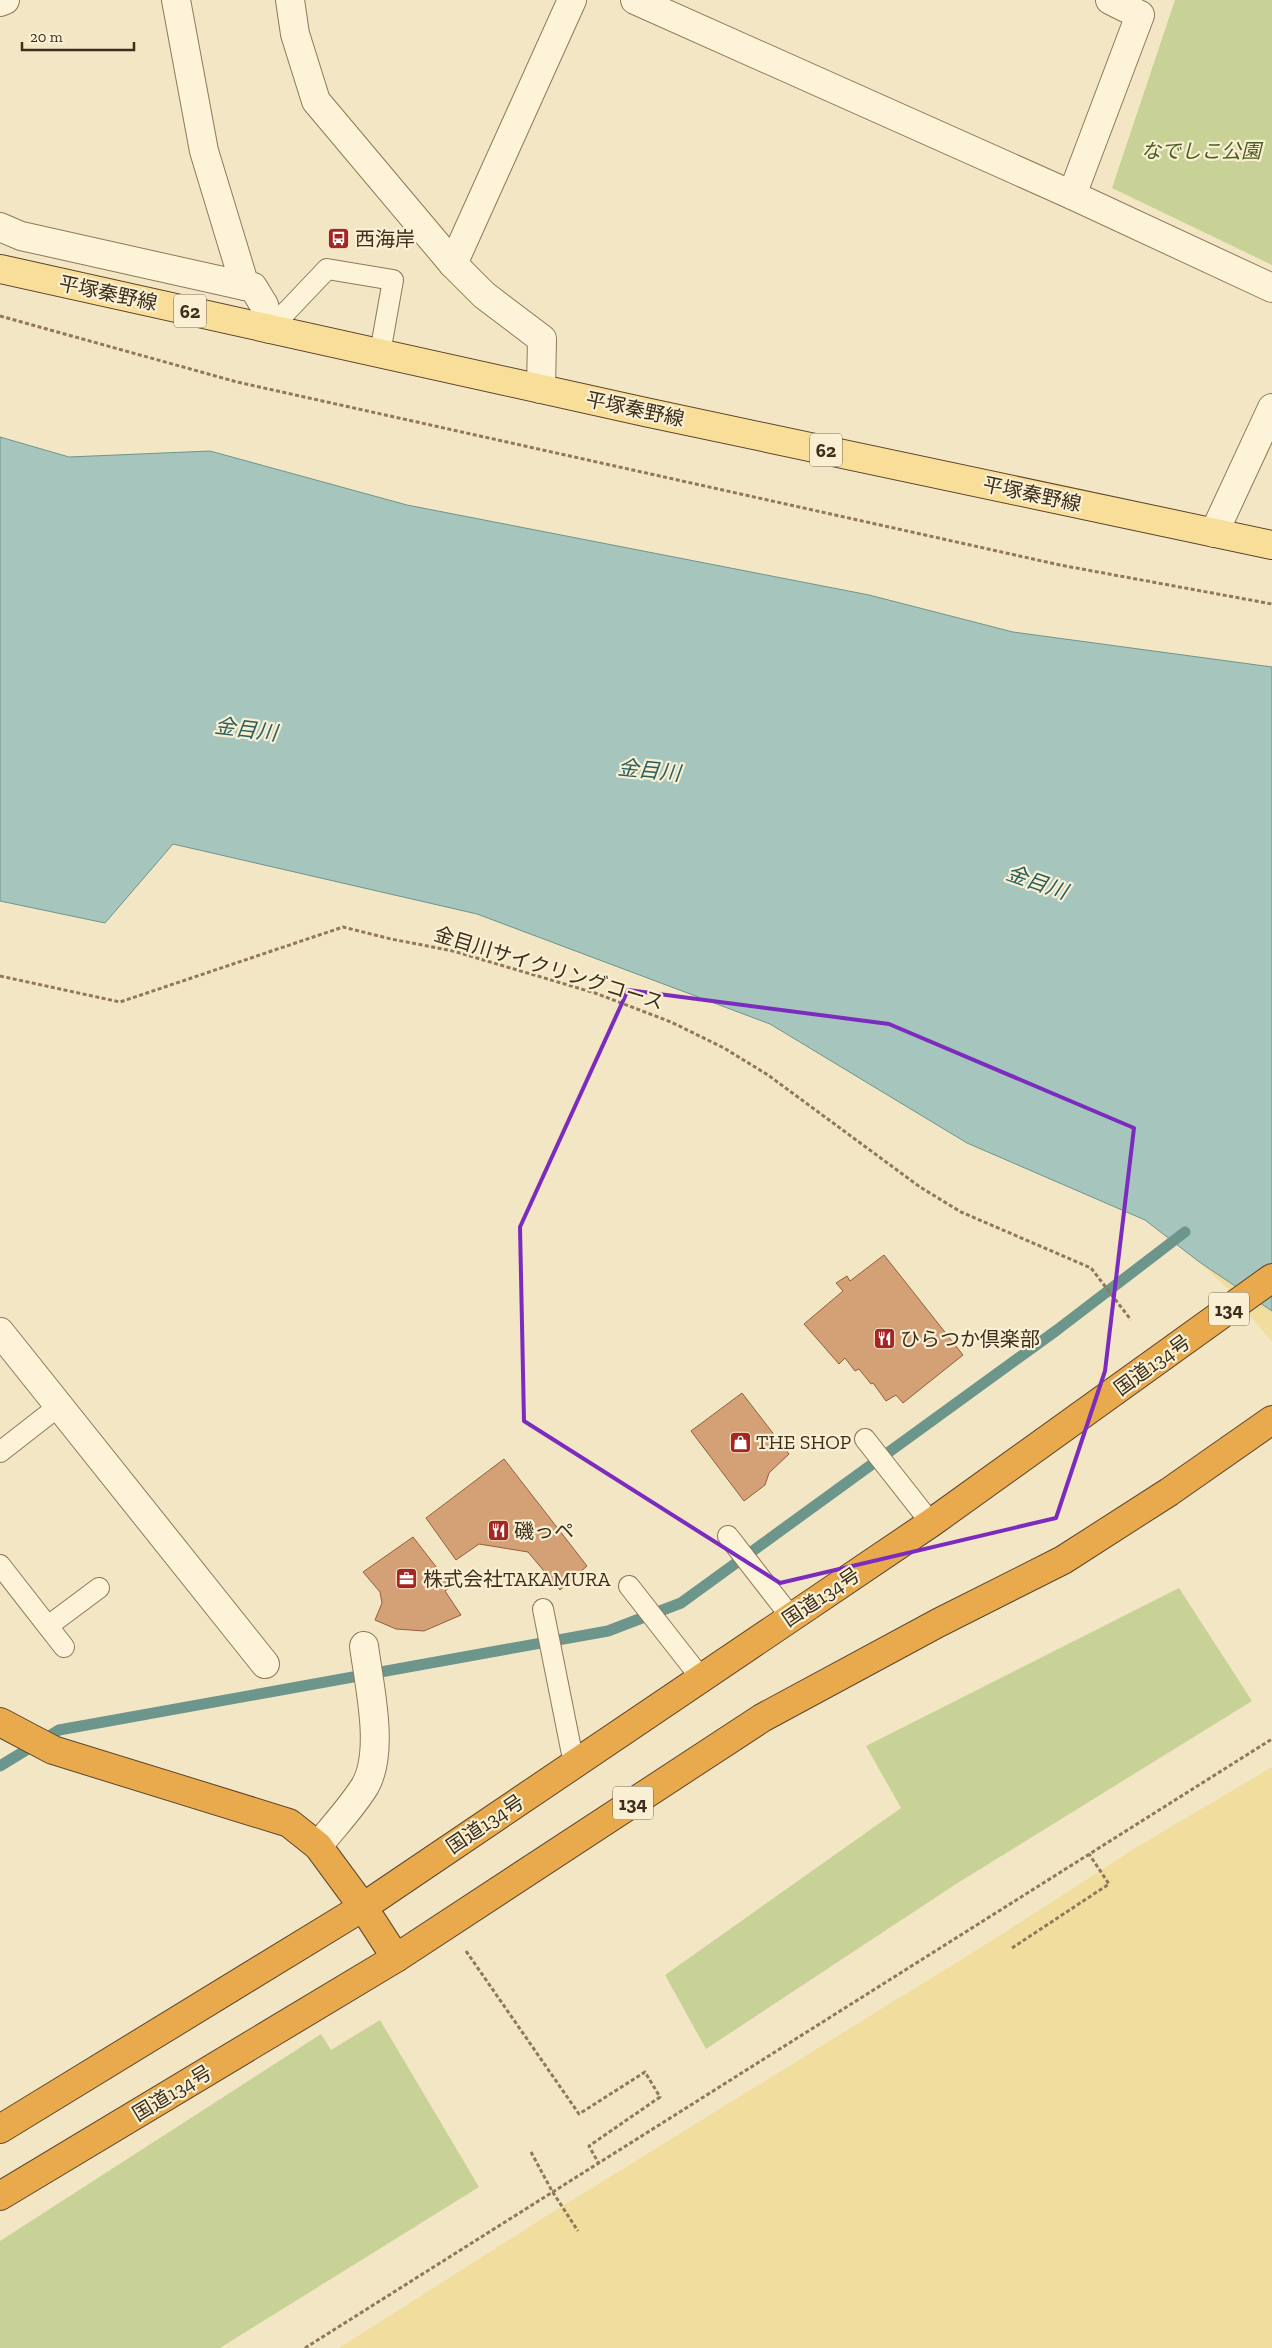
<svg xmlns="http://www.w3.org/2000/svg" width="1272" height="2348" viewBox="0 0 1272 2348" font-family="'Zilla Slab','Noto Sans JP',serif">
<rect width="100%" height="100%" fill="#f3e6c4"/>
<g fill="#c9d296">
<polygon points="1175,0 1272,0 1272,265 1112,188"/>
<polygon points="1179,1588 1252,1701 956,1884 706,2049 665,1975 901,1808 866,1746"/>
<polygon points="380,2020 479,2187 220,2348 0,2348 0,2241 321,2034 331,2050"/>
</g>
<g fill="#f1de9f">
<polygon points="1198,1261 1272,1311 1272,1342 1227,1288"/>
<polygon points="1272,1767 1272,2348 339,2348 540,2220 996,1938 1137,1847"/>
</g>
<polygon fill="#a6c5bd" stroke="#6c958c" points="0,437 69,457 210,451 407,505 869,595 1013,632 1272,667 1272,1311 1198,1261 1145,1220 967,1143 770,1024 477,914 173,844 105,923 0,901"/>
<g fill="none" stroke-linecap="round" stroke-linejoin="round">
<polyline stroke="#6c958c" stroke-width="11" points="0,1766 59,1730 608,1631 681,1603 1057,1330 1185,1232"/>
</g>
<g fill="#d4a176" stroke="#91603b">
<polygon points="884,1255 963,1355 903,1403 896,1395 886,1401 873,1383 871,1384 859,1369 855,1371 845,1358 839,1364 804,1324 843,1291 836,1283 847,1276 850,1281"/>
<polygon points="742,1393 789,1454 769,1473 765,1485 744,1501 691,1431"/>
<polygon points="504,1459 587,1566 560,1590 528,1552 479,1544 456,1560 426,1518"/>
<polygon points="413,1537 451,1586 445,1591 461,1615 424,1631 396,1629 375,1620 382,1603 380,1592 363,1572"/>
</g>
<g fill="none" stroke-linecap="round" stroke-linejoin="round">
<defs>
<g id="lane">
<polyline points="270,329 327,269 393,280 380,353"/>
<polyline points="865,1439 931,1523"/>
<polyline points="0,1452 59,1406"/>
<polyline points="728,1536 791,1617"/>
<polyline points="0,1565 64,1647"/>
<polyline points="629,1586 701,1678"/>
<polyline points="543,1609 574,1764"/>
<polyline points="48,1626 99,1588"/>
</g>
<g id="street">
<polyline points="176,0 204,151 245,286 253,287 264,305 270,329"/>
<polyline points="290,0 295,34 316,101 453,264 484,295 542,339 541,389"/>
<polyline points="635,0 1072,195 1272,288"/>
<polyline points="0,2 5,0"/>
<polyline points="1072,195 1140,15 1110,0"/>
<polyline points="0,227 21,236 245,286"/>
<polyline points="453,264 572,0"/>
<polyline points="1214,533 1272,408"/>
<polyline points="0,1332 265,1664"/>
<path d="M318 1846C333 1827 352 1807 365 1786 385 1751 369 1685 364 1646"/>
</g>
<polyline id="primary" points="0,269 645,412 1272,545"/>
<g id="highway">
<polyline points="0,1722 53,1750 289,1823 318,1846 363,1907 396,1958"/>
<polyline points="0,2129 363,1907 931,1523 1272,1278"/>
<polyline points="0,2196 396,1958 762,1718 938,1623 1063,1560 1169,1492 1272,1420"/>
</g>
</defs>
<use href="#lane" stroke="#907858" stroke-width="22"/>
<use href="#street" stroke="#907858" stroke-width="30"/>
<use href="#primary" stroke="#5d452c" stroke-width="30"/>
<use href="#highway" stroke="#5d452c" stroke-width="30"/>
<g stroke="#907858" stroke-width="3" stroke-dasharray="4 2.5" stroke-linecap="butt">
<polyline points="0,316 237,382 1060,565 1272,604"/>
<polyline points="0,976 120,1002 343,927 391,939 453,951 595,993 671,1022 724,1048 768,1075 920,1187 961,1212 1091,1268 1131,1320"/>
<polyline points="1012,1948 1109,1884 1089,1854"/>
<polyline points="466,1951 579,2114 645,2072 660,2097 589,2146 599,2164"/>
<polyline points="531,2152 552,2191 578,2231"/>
<polyline points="305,2348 1272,1739"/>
</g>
<use href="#lane" stroke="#fcf3d8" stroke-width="20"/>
<use href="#street" stroke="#fcf3d8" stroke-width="28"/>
<use href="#primary" stroke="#f9de99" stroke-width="28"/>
<use href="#highway" stroke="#e9aa4d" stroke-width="28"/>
</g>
<path fill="none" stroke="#7b2cbf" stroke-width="4" stroke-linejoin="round" d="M628 990 889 1024 1134 1128 1105 1371 1056 1518 780 1583 524 1421 520 1227Z"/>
<defs>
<symbol id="bus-square" viewBox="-11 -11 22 22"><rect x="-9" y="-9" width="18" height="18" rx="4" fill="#a52522" stroke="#f9f0d4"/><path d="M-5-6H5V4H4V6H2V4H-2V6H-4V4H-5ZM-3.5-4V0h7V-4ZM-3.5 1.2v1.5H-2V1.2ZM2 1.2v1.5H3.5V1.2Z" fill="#fff"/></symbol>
<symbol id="restaurant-square" viewBox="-11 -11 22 22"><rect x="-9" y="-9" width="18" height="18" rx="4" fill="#a52522" stroke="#f9f0d4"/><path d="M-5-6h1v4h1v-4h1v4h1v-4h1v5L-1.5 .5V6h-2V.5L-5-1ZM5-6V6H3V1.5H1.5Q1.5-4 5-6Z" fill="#fff"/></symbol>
<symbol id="shop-square" viewBox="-11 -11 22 22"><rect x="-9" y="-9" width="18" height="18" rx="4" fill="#a52522" stroke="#f9f0d4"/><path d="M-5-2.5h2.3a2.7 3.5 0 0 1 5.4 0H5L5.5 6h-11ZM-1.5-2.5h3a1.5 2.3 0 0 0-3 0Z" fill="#fff"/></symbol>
<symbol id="office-square" viewBox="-11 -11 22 22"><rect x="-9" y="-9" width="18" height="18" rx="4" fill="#a52522" stroke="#f9f0d4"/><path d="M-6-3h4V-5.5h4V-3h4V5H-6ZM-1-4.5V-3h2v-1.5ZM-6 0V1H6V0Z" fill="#fff"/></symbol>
</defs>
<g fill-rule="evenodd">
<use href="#bus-square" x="326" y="226" width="25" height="25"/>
<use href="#restaurant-square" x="872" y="1326" width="25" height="25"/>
<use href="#shop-square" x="728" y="1430" width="25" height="25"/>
<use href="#restaurant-square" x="486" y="1518" width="25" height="25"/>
<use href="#office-square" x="394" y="1566" width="25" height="25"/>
</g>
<g text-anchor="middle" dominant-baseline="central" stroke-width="4.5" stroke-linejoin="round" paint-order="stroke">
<g fill="#f9f0d4" stroke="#766854" stroke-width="1">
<rect x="174" y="294.5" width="32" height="33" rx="4"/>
<rect x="810" y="433.5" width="32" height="33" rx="4"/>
<rect x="1209" y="1292.5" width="40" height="33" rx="4"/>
<rect x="613" y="1786.5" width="40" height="33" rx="4"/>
</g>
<g font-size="19" font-weight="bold" fill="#3e2e1d">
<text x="190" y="311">62</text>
<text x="826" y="450">62</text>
<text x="1229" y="1309">134</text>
<text x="633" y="1803">134</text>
</g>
<g font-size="20" font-style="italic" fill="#4c5d22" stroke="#f9f0d4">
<text x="1201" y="151">なでしこ公園</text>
</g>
<g font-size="20" fill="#3e2e1d" stroke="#f9f0d4" text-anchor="start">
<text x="355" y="239">西海岸</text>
<text x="900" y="1339">ひらつか倶楽部</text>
<text x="756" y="1442">THE SHOP</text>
<text x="514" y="1531">磯っペ</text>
<text x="423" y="1579">株式会社TAKAMURA</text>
</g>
<g font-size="20" fill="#3e2e1d" stroke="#f9f0d4">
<text transform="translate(108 293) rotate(12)">平塚秦野線</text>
<text transform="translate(635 409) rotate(12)">平塚秦野線</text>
<text transform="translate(1032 494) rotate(12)">平塚秦野線</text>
<text transform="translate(549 968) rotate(17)">金目川サイクリングコース</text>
<text transform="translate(1152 1365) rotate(-36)">国道134号</text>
<text transform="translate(821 1597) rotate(-34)">国道134号</text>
<text transform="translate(485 1824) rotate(-34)">国道134号</text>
<text transform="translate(172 2093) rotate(-31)">国道134号</text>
</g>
<g font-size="21" font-style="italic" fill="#2b5f5e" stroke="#f9f0d4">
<text transform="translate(246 729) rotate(7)">金目川</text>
<text transform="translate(649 770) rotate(6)">金目川</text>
<text transform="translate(1037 882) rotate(19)">金目川</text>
</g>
</g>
<path d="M22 42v8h112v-8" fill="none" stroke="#3e2e1d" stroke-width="2.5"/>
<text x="30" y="42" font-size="15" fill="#3e2e1d" stroke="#f9f0d4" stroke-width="4" paint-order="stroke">20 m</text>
</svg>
